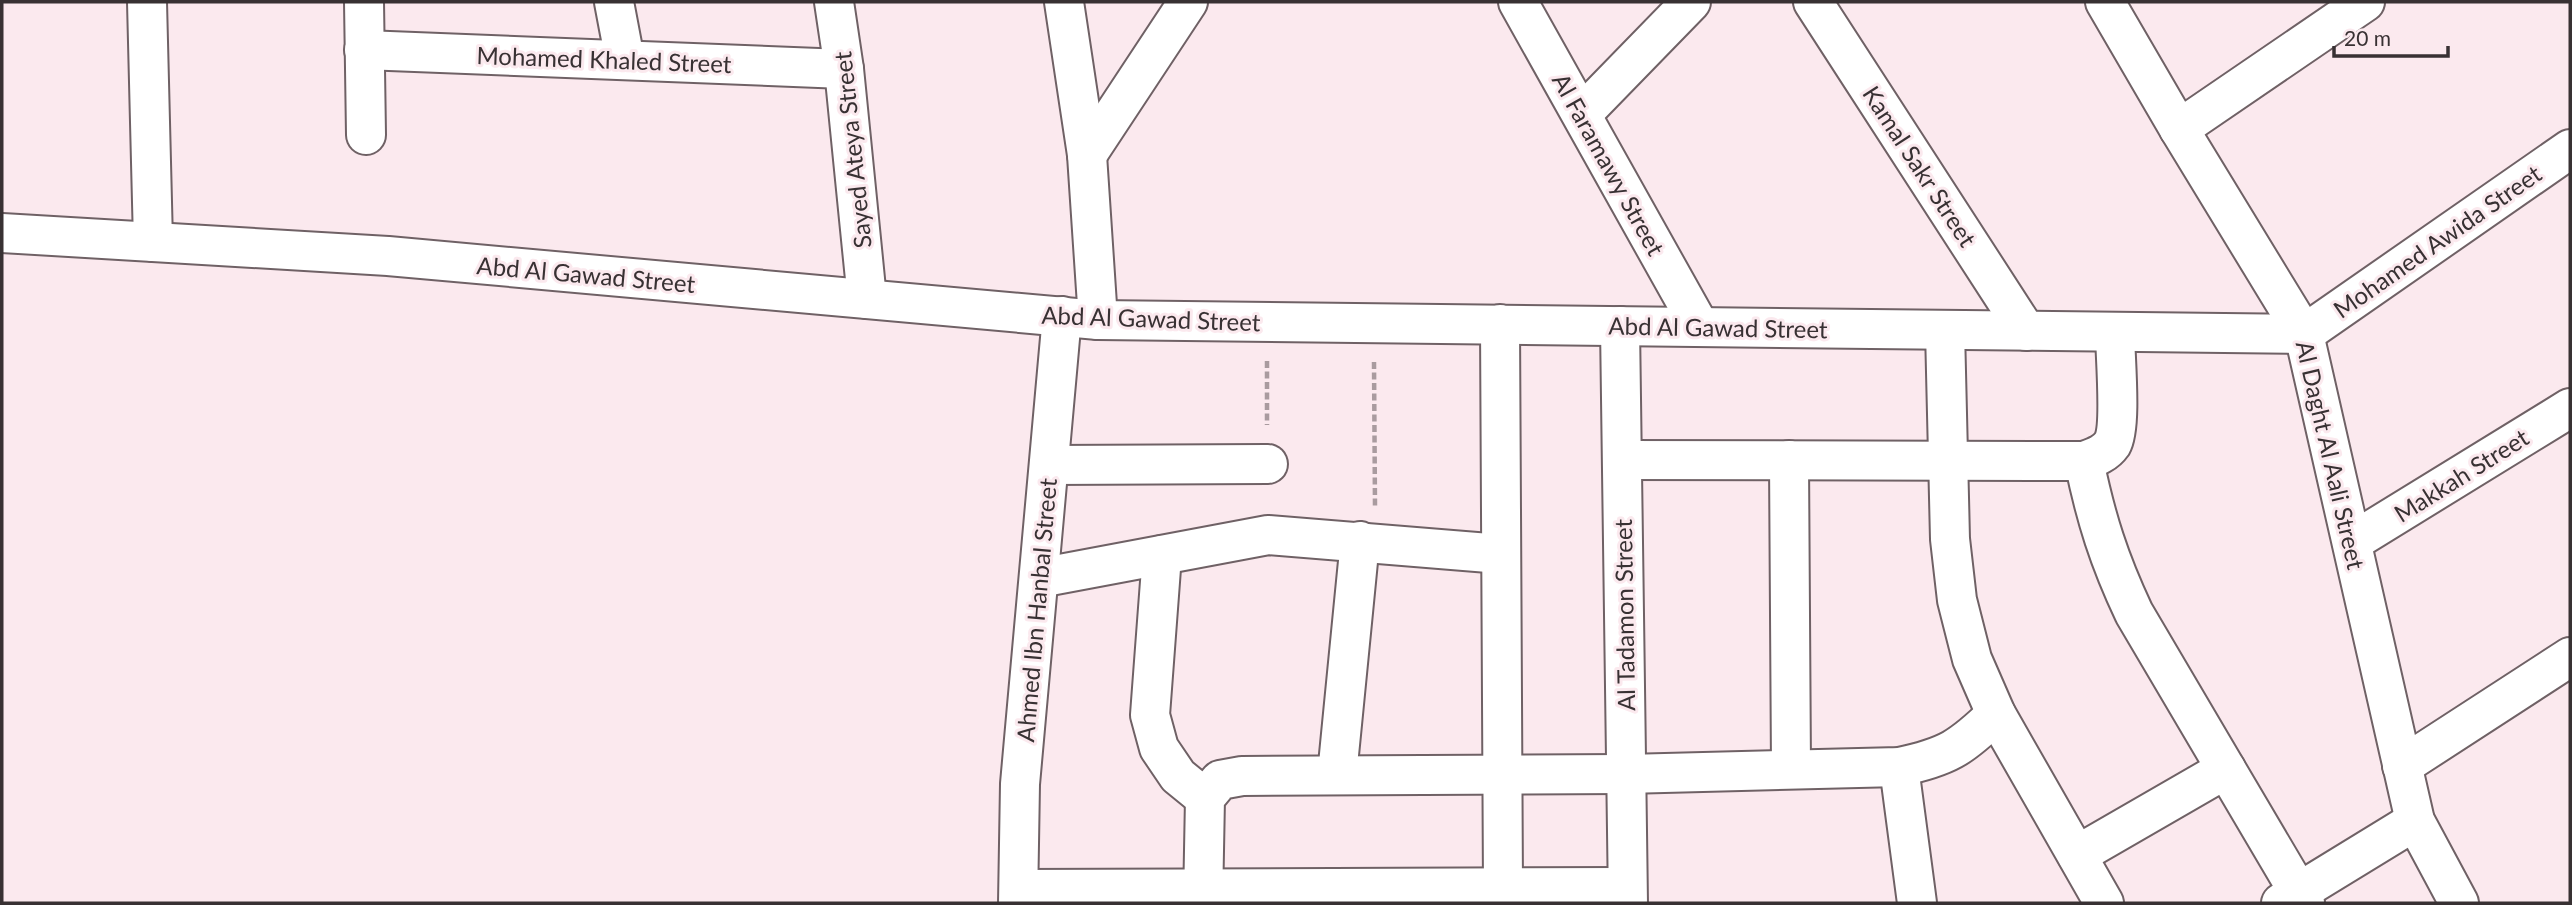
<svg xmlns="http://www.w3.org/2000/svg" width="2572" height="905" viewBox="0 0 2572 905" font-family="Lato,sans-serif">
<rect width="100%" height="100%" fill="#fbe9ee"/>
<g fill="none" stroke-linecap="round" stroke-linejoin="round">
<defs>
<g id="minor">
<polyline points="147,2 153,242"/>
<polyline points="364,2 366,135"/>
<polyline points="614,2 625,60"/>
<polyline points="834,2 844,69 867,299"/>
<polyline points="1064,2 1087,155 1098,320"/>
<polyline points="1518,2 1700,327"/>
<polyline points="1813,2 2026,331"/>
<polyline points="2105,2 2179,129 2304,334 2415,821 2459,903"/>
<polyline points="364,50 844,69"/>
<polyline points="1582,114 1691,2"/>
<polyline points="2179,129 2365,2"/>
<polyline points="1087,155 1188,2"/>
<polyline points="2,233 388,256 1098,320 2304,334 2570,149"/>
<polyline points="1500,324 1503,887"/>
<polyline points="1620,326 1628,903"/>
<polyline points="1945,330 1950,539 1957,600 1972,659 1996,714 2104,903"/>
<path d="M1622 460 2084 461C2095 457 2105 454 2112 444 2122 427 2115 355 2115 332"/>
<polyline points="1789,460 1791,769"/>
<path d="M2084 461C2096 519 2109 560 2134 613L2305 903"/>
<polyline points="1049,465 1268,464"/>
<polyline points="2352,542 2570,408"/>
<polyline points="1162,555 1150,715 1159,748 1178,776 1205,798"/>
<polyline points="1039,578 1268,535 1501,554"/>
<polyline points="2402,766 2570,657"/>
<polyline points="1899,767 1917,903"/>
<polyline points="1337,775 1360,541"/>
<polyline points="2077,855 2226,769"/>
<polyline points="1019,889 1627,887"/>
<polyline points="1018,903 1020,784 1062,316"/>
<path d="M1203 903 1205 798 1220 780 1242 776 1626 774 1899 767C1947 757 1961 748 1996 714"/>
<polyline points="2281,903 2415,821"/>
</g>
</defs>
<use href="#minor" stroke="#6f6165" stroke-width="42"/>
<g stroke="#a99b9f" stroke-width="4.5" stroke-dasharray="7 3.5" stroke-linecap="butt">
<polyline points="1267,361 1267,425"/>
<polyline points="1374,362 1375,507"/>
</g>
<use href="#minor" stroke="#fff" stroke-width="38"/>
</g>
<g text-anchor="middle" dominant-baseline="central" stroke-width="6" stroke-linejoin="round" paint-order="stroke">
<g font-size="24" fill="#383133" stroke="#fbe9ee">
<text transform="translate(604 59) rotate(2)">Mohamed Khaled Street</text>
<text transform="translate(852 150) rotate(-96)">Sayed Ateya Street</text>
<text transform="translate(1609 164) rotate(61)">Al Faramawy Street</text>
<text transform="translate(1920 166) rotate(57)">Kamal Sakr Street</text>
<text transform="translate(2437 241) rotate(-35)">Mohamed Awida Street</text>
<text transform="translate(586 274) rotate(5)">Abd Al Gawad Street</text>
<text transform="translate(1151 318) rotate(2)">Abd Al Gawad Street</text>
<text transform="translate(1718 327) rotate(1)">Abd Al Gawad Street</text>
<text transform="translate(2331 455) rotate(77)">Al Daght Al Aali Street</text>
<text transform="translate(2461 475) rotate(-32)">Makkah Street</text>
<text transform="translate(1036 610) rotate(-85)">Ahmed Ibn Hanbal Street</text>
<text transform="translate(1624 615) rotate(-91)">Al Tadamon Street</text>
</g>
</g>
<rect width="2572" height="905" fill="none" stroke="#383133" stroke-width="7"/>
<path d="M2334 46v10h114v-10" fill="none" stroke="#383133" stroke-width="3.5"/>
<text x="2344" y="46" font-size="21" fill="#383133" stroke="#fbe9ee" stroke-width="5" paint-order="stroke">20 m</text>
</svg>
